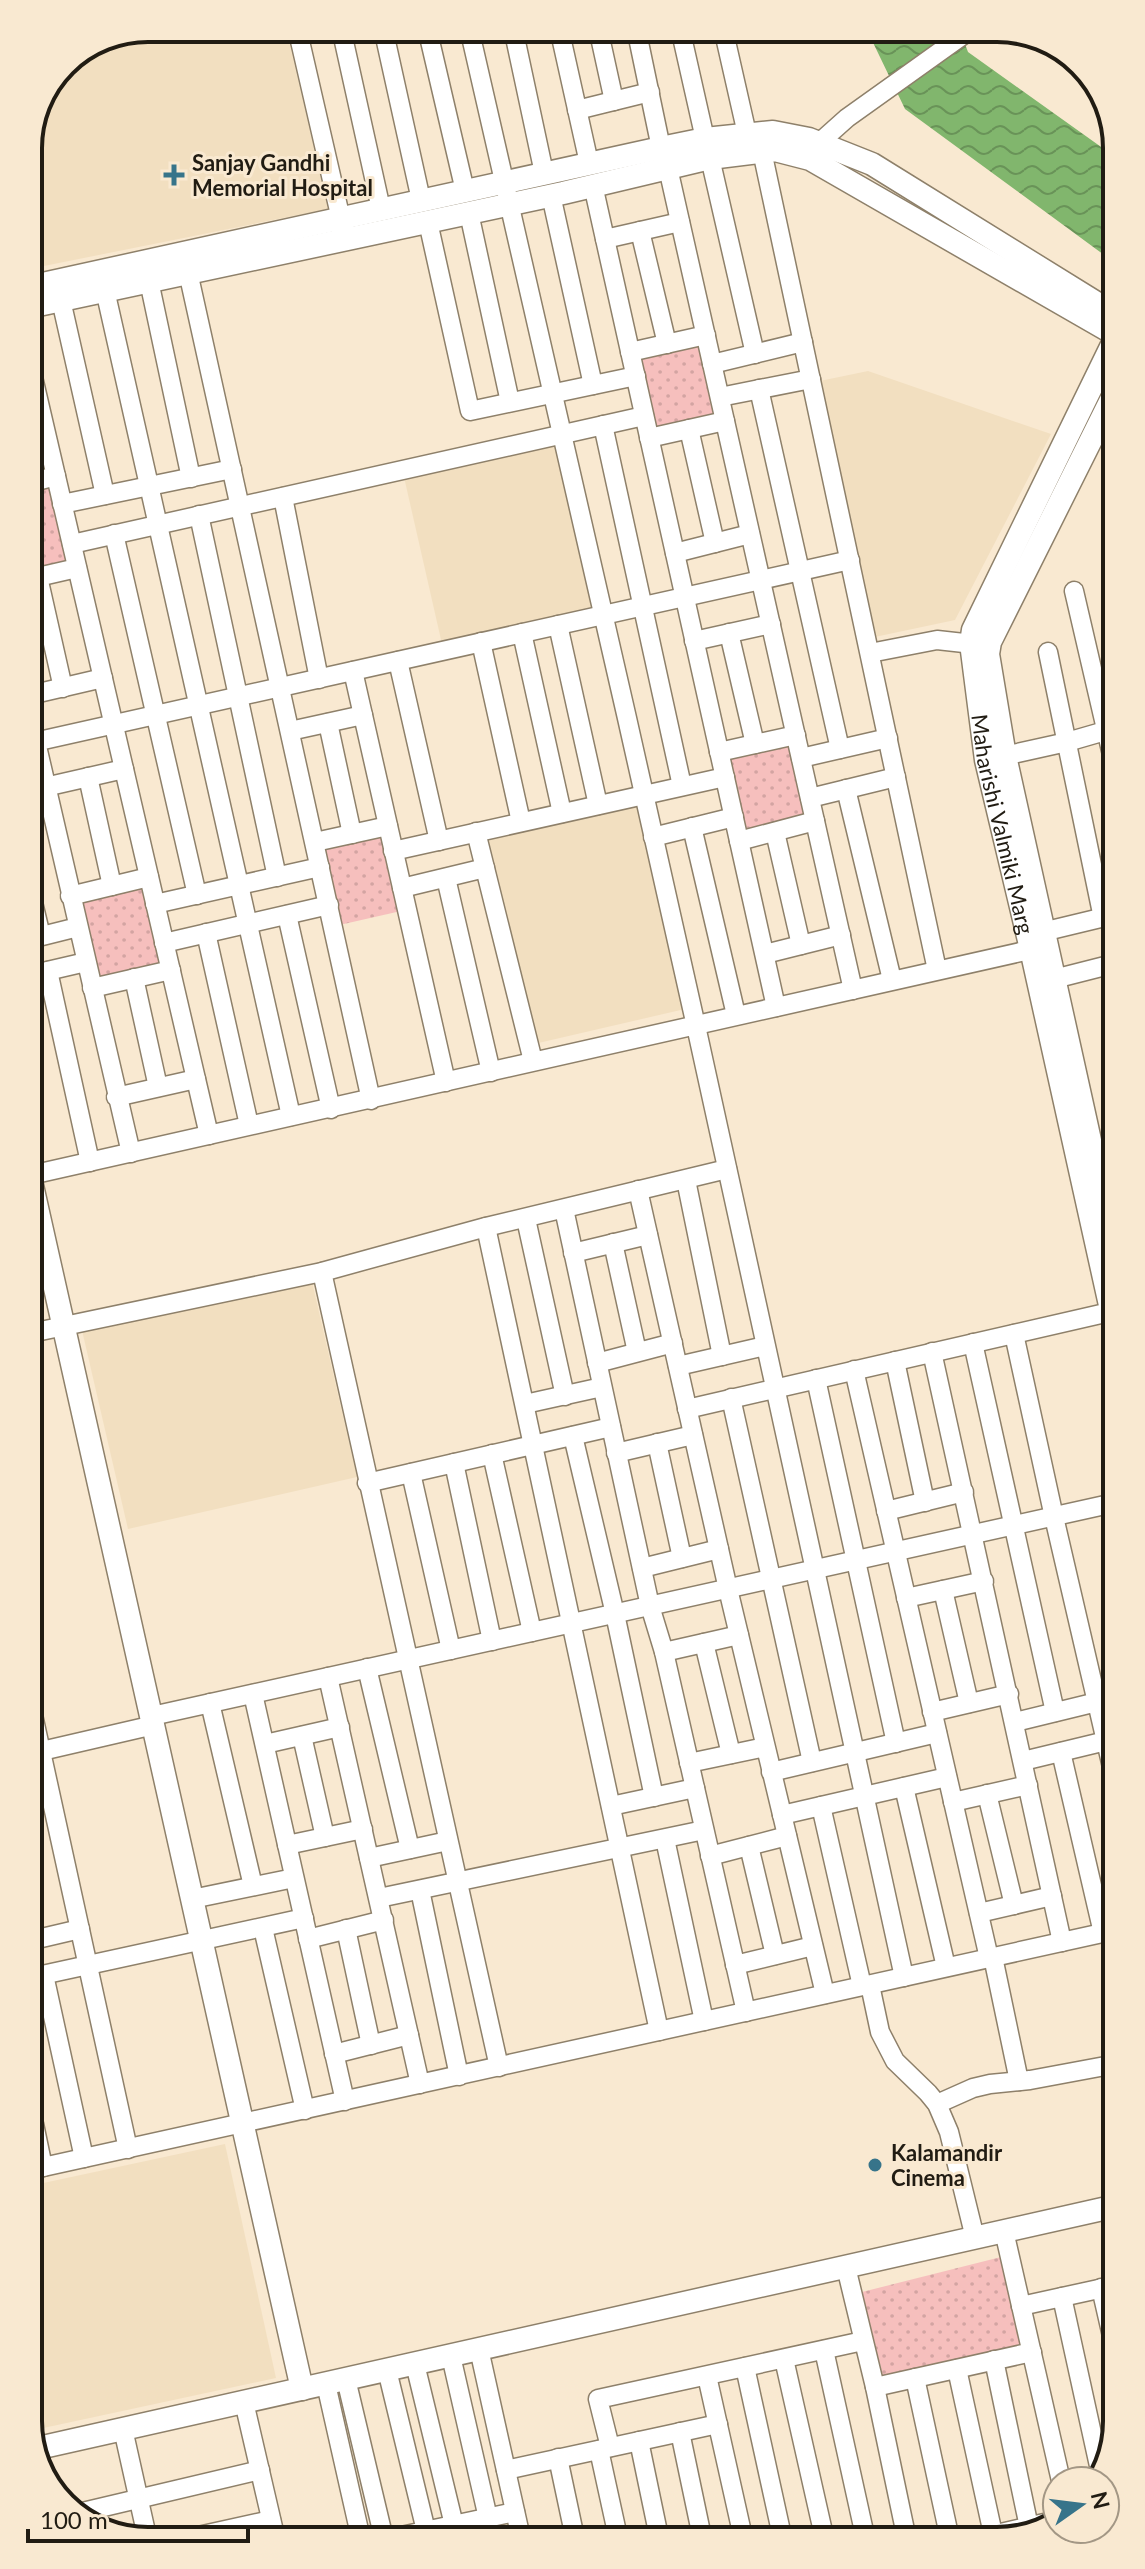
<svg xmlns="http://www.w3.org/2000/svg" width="1145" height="2569" viewBox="0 0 1145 2569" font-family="Lato,sans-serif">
<defs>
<pattern id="park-dots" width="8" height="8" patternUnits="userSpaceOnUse" patternTransform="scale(2)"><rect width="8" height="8" fill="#f6bfbd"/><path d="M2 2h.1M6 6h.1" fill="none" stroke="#d3a4a2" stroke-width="1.8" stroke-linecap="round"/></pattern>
<pattern id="water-waves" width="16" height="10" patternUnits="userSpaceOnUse" patternTransform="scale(2)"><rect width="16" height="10" fill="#81b66d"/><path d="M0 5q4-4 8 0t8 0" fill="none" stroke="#699358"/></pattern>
</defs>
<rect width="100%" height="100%" fill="#f9e9d1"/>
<g fill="#f2dfc0">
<polygon points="148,28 286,28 328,209 29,269 28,141 63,63"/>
<polygon points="868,371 1051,434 955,620 870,638 815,382"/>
<polygon points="555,443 592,611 442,644 404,477"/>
<polygon points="637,803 685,1009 534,1044 486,838"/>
<polygon points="310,1273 357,1477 128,1529 81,1326"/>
<polygon points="225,2144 276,2378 34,2430 34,2185"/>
</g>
<g fill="url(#park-dots)">
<polygon points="702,338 720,419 654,434 636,353"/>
<polygon points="53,485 71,566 29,575 29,490"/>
<polygon points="790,740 808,821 743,836 724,755"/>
<polygon points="383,830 401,911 335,926 317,845"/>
<polygon points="144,885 163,966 96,981 78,900"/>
<polygon points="1001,2257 1023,2346 884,2380 862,2292"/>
</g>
<polygon fill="url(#water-waves)" points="866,28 959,28 968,52 1111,154 1111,260 905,109"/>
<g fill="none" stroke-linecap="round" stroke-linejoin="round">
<defs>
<g id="minor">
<polyline points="297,28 343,228"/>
<polyline points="341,28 381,209"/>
<polyline points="383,28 421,200"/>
<polyline points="427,28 465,191"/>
<path d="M469 28C546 361 622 693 696 1026 766 1343 832 1661 904 1977"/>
<polyline points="513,28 544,173"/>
<polyline points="559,28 589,163"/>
<polyline points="598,28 614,101"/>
<polyline points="636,28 661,148"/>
<polyline points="680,28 705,139"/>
<polyline points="723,28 747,134"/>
<polyline points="577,110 650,92"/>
<polyline points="762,151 937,970"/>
<polyline points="813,154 819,143 847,118 973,28"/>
<polyline points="710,158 755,354"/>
<polyline points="668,168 853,990"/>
<polyline points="593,185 776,1007"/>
<polyline points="551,195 593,385"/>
<polyline points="469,213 510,402"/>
<polyline points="428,222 470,411 636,376"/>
<polyline points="640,231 667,344"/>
<polyline points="605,239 680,222"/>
<polyline points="188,272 371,1100"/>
<polyline points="149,281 191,478"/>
<polyline points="105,290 291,1116"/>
<polyline points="61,300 105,495"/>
<polyline points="630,352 706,335"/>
<polyline points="29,360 209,1135"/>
<polyline points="712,364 803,342"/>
<polyline points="759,389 840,749"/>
<polyline points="720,397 811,379"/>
<polyline points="603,425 682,786"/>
<polyline points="689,429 715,543"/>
<polyline points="649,438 725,421"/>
<polyline points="29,483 56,476"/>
<polyline points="283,497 319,679"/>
<polyline points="62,504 232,469"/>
<polyline points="199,515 277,877"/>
<polyline points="114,534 197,895"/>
<polyline points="72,544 644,416"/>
<polyline points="675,553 750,534"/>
<polyline points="38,577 63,688"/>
<polyline points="29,579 77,568"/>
<polyline points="1074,591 1112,755"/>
<polyline points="558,625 598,805"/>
<polyline points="522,633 562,813"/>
<polyline points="729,633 755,744"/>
<polyline points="694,641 771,624"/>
<polyline points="481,642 521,822"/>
<polyline points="1048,652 1103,918"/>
<polyline points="870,653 937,640 982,645"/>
<polyline points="398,661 439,841"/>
<polyline points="353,671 446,1082"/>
<polyline points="30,695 103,678"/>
<polyline points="30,716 131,1153"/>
<polyline points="328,723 352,834"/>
<polyline points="290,731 363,715"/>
<polyline points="30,743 850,560"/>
<polyline points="719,752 796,735"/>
<polyline points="801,758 888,738"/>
<polyline points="995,758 1067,742 1112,729"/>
<polyline points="88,777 112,886"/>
<polyline points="45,787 124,769"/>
<polyline points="846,789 892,980"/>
<polyline points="810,798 896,777"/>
<polyline points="692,827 736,1015"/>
<polyline points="476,832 533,1061"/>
<polyline points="775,832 801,945"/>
<polyline points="653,837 734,817"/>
<polyline points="739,841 815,821"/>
<polyline points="315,842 388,826"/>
<polyline points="393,851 725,777"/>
<polyline points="446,878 491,1072"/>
<polyline points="402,888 485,868"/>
<polyline points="30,890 41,936"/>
<polyline points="70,896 149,877"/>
<polyline points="155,904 320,867"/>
<polyline points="287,915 331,1109"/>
<polyline points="206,933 249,1125"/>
<polyline points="1034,934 1113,915"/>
<polyline points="30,939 78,927"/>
<polyline points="164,943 329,905"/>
<polyline points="765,954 841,935"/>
<polyline points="48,971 90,1162"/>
<polyline points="30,975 86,962"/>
<polyline points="134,978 158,1087"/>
<polyline points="1054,979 1113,964"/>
<polyline points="92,988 171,970"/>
<polyline points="116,1097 196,1079"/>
<polyline points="1081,1154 1113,1147"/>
<polyline points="31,1175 1043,947"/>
<polyline points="686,1180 722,1356"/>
<polyline points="638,1190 728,1589 825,1994"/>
<polyline points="564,1209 650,1606 664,1652 746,2012"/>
<polyline points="526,1219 565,1396"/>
<polyline points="486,1227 659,2031"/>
<polyline points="613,1243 637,1352"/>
<polyline points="573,1253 648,1235"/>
<polyline points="322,1272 499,2067"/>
<polyline points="31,1333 322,1272 486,1227 727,1169"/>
<polyline points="1014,1334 1054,1517 1115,1780"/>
<polyline points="973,1343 1055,1712"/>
<polyline points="932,1352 1062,1942"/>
<polyline points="895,1361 925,1502"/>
<polyline points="597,1363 673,1343"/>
<polyline points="678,1366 765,1346"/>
<polyline points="854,1370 989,1958"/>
<polyline points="816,1379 896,1743"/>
<polyline points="731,1398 812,1762"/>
<polyline points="525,1404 602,1387"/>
<polyline points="687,1409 1114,1311"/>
<polyline points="573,1436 615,1614 654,1797"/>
<polyline points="657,1443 682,1558"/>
<polyline points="616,1453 693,1435"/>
<polyline points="492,1454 532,1632"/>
<polyline points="454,1463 492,1641"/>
<polyline points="411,1473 451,1650"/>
<polyline points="367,1483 611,1427"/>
<polyline points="886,1511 964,1492"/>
<polyline points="642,1568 719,1549"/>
<polyline points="943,1590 969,1703"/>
<polyline points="906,1598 984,1581"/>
<polyline points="704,1643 731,1754"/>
<polyline points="664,1652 739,1635"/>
<polyline points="367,1668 410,1849"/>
<polyline points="328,1677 420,2084"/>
<polyline points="253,1694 345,2101"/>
<polyline points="210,1703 253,1886"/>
<polyline points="932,1712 1009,1694"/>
<polyline points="33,1715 128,2149"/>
<polyline points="152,1716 1114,1503"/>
<polyline points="1015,1722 1097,1702"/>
<polyline points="302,1736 325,1837"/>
<polyline points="265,1744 340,1727"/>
<polyline points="1061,1752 1103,1933"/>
<polyline points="33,1753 154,1725"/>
<polyline points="1023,1761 1106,1741"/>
<polyline points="689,1763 765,1747"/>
<polyline points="771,1772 937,1733"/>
<polyline points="904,1787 946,1967"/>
<polyline points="987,1794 1014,1905"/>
<polyline points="953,1802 1028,1785"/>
<polyline points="611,1806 695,1788"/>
<polyline points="821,1806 862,1986"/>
<polyline points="782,1815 947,1777"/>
<polyline points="665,1839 704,2021"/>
<polyline points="287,1845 363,1829"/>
<polyline points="749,1846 775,1955"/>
<polyline points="710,1856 787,1836"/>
<polyline points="369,1858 448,1841"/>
<polyline points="420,1890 459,2076"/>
<polyline points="379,1898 704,1830"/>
<polyline points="192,1899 294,1878"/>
<polyline points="979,1913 1052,1896"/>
<polyline points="263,1928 305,2110"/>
<polyline points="346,1929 371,2045"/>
<polyline points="308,1939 384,1920"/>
<polyline points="33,1940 80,1929"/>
<polyline points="993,1957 1019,2081"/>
<polyline points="735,1965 813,1946"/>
<polyline points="44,1975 84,2158"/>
<polyline points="33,1977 304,1918"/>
<polyline points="870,1985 880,2032 895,2061 928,2093 937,2104 949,2132 975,2238"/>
<polyline points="334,2054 409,2035"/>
<polyline points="937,2104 973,2088 990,2084 1030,2080 1116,2064"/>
<polyline points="34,2124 43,2167"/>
<polyline points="34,2169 1116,1930"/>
<polyline points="1004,2231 1061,2481"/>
<polyline points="846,2267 875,2387 906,2535"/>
<polyline points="1101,2288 1117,2358"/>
<polyline points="1062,2297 1101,2475"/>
<polyline points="1021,2306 1117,2285"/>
<polyline points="479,2349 521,2538"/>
<polyline points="824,2350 865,2536"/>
<polyline points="451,2356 488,2518"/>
<polyline points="784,2359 824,2536"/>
<polyline points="994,2360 1029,2527"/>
<polyline points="415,2364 454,2525"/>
<polyline points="745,2367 782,2536"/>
<polyline points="957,2369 993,2534"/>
<polyline points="387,2370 428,2539"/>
<polyline points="707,2376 743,2537"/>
<polyline points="915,2378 949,2535"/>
<polyline points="346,2379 384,2539"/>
<polyline points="326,2384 361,2539"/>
<polyline points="875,2387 1032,2352"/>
<polyline points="244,2402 276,2540"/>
<polyline points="123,2429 148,2541"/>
<polyline points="680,2432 702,2537"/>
<polyline points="639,2441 659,2537"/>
<polyline points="610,2447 598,2399 863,2341"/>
<polyline points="599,2450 618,2537"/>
<polyline points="558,2458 575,2538"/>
<polyline points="506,2470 718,2424"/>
<polyline points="74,2514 260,2470"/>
<polyline points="992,2535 1053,2521"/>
<polyline points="387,2539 515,2512"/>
<polyline points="180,2540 271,2520"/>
</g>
<g id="tertiary">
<polyline points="29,287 661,148 705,139 773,132 809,139 872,164 1111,312"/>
<polyline points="29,307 563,193 710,158 775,150 810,159 1111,332"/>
<path id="s1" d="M1111 347 973 630 971 643 986 760 1031 949 1114 1323"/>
<polyline points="1111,400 990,642 988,654 1005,756 1114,1249"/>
<polyline points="31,1181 302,2389"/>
<polyline points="34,2449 1116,2206"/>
</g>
</defs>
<use href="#minor" stroke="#8e806a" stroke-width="21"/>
<use href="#tertiary" stroke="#8e806a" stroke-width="25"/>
<use href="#minor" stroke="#fff" stroke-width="18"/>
<use href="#tertiary" stroke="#fff" stroke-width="22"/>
</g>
<g fill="#37748a" stroke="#f9e9d1" stroke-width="3">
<path d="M170 163h8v8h8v8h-8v8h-8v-8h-8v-8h8z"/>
<circle cx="875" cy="2165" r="8"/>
</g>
<g text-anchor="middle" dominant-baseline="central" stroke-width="6" stroke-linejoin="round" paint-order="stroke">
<g font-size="22" font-weight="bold" fill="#211c13" stroke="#f9e9d1" text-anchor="start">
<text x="192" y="162">Sanjay Gandhi<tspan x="192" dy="25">Memorial Hospital</tspan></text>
<text x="891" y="2152">Kalamandir<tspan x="891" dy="25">Cinema</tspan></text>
</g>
<g font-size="22" fill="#211c13" stroke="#f9e9d1">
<text stroke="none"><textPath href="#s1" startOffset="512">Maharishi Valmiki Marg</textPath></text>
</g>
</g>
<path d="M0 0H1145V2569H0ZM148 42H997A106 106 0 0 1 1103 148V2421A106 106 0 0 1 997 2527H148A106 106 0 0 1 42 2421V148A106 106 0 0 1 148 42Z" fill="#f9e9d1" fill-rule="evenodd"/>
<path fill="none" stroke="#211c13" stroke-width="4" d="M148 42H997A106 106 0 0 1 1103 148V2421A106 106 0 0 1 997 2527H148A106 106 0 0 1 42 2421V148A106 106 0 0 1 148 42Z"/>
<g transform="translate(1081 2505) rotate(76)"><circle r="38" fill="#f9e9d1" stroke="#a39785" stroke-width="2"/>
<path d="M0-6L14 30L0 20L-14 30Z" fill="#37748a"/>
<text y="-12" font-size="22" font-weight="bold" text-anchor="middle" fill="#211c13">N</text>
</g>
<path d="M28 2529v12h220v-12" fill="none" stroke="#211c13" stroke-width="4"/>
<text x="40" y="2529" font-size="24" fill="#211c13" stroke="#f9e9d1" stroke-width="6" paint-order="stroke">100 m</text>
</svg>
